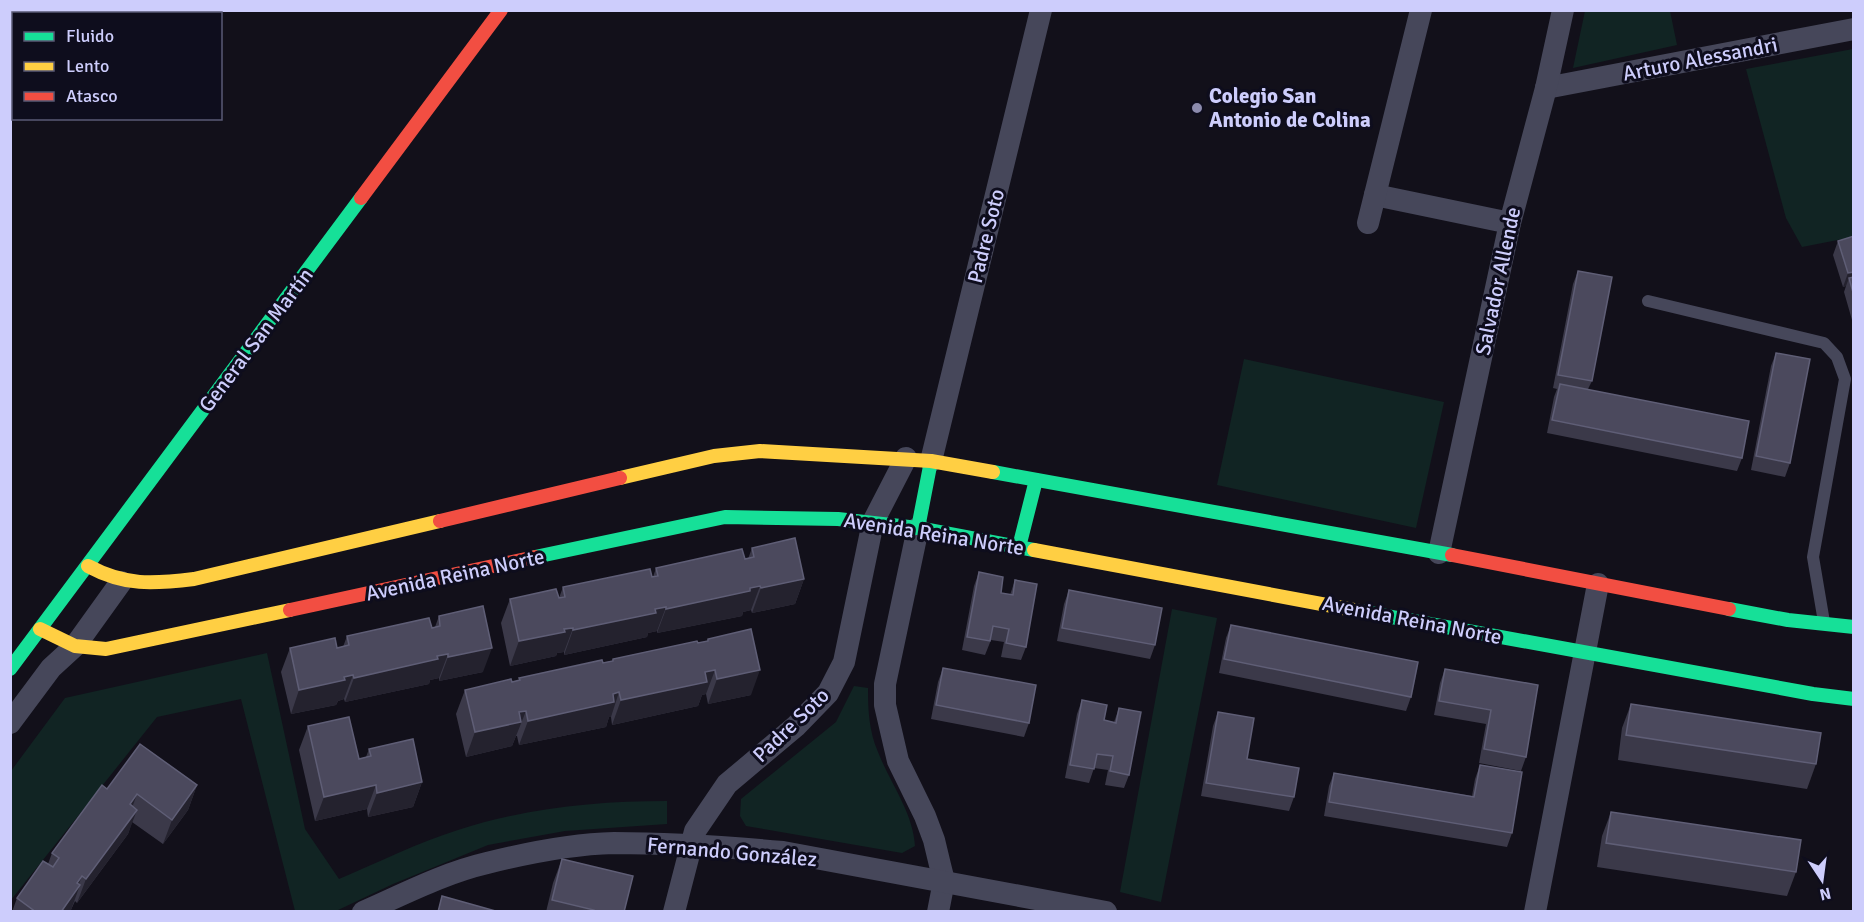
<svg xmlns="http://www.w3.org/2000/svg" width="1864" height="922" viewBox="0 0 1864 922" font-family="Signika,sans-serif">
<rect width="100%" height="100%" fill="#12101a"/>
<g fill="#112423">
<polygon points="1585,11 1670,11 1677,45 1573,68"/>
<polygon points="1853,49 1853,237 1802,247 1786,218 1746,69"/>
<polygon points="1244,359 1444,402 1416,528 1217,485"/>
<polygon points="1172,609 1217,618 1161,902 1120,892"/>
<path d="M267 653 305 829 339 879C377 863 419 842 458 830 525 808 597 801 667 801V824L565 831 488 845 393 884 336 911H295L241 699 157 717 11 900V771L65 698Z"/>
<path d="M854 686 868 688C868 711 869 731 878 752 890 783 913 812 915 846L902 853 746 826 740 816 741 799 836 722Z"/>
</g>
<g fill="none" stroke-linecap="round" stroke-linejoin="round">
<polyline stroke="#46475a" stroke-width="12" points="1648,301 1824,343 1837,357 1845,379 1813,557 1824,622"/>
<g stroke="#46475a" stroke-width="22">
<polyline points="1546,88 1854,29"/>
<polyline points="1375,195 1510,223"/>
<polyline points="1368,223 1421,10"/>
<polyline points="931,461 1041,10"/>
<polyline points="918,528 885,684 885,705 898,761 925,816 934,840 940,865 944,881 938,912"/>
<polyline points="1439,553 1510,223 1546,88 1563,10"/>
<polyline points="10,723 51,668 75,646 121,582"/>
<path d="M363 912C404 894 444 873 487 863 527 853 572 844 614 843 670 843 727 847 783 852L1106 912"/>
<polyline points="674,912 695,831 727,784 796,726 828,693 844,662 873,522 906,458"/>
<polyline points="1535,912 1598,584"/>
</g>
<g stroke="#16e098" stroke-width="14">
<polyline points="993,472 1452,555"/>
<polyline points="918,528 931,461"/>
<polyline points="1019,547 1036,480"/>
<polyline points="535,557 725,517 838,519 918,528 1034,550"/>
<polyline points="1729,609 1788,620 1854,627"/>
<polyline points="1359,611 1813,694 1854,699"/>
<polyline points="10,669 361,198"/>
</g>
<g stroke="#ffcf43" stroke-width="14">
<polyline points="620,478 714,456 760,451 931,461 993,472"/>
<polyline points="1034,550 1359,611"/>
<path d="M88 566C125 586 153 584 194 579L440 521"/>
<polyline points="40,629 75,646 106,649 290,610"/>
</g>
<g stroke="#f24e42" stroke-width="14">
<polyline points="361,198 501,10"/>
<polyline points="440,521 620,478"/>
<polyline points="1452,555 1729,609"/>
<polyline points="290,610 535,557"/>
</g>
</g>
<g fill="#3b3949">
<polygon points="1854,236 1854,327 1844,292 1846,286 1843,287 1833,255 1838,241"/>
<polygon points="1578,271 1592,381 1588,389 1742,458 1737,471 1547,433 1554,397 1557,389 1553,388 1573,284"/>
<polygon points="1776,353 1790,463 1785,477 1751,470 1771,366"/>
<polygon points="752,548 804,579 795,604 752,613 751,610 743,612 742,616 657,633 657,631 648,633 647,637 564,655 564,652 557,653 556,656 510,666 501,623 510,599 559,598 563,587 652,577 653,577 656,568 745,559 748,559"/>
<polygon points="979,572 1001,593 1010,595 1015,580 1026,647 1021,660 1001,657 1004,642 991,640 985,655 962,650 974,586"/>
<polygon points="1069,590 1155,645 1150,659 1057,641 1064,604"/>
<polygon points="439,616 483,672 439,681 439,678 430,680 429,684 345,702 344,699 338,701 336,705 291,714 281,672 290,648 337,648 343,647 347,636 435,627"/>
<polygon points="1231,625 1411,697 1406,711 1219,673 1226,638"/>
<polygon points="708,639 751,695 708,704 706,694 702,695 698,706 612,725 611,717 609,717 606,727 519,745 517,736 516,736 512,746 466,757 456,714 465,690 512,682 519,680 519,678 612,661 613,659 706,642"/>
<polygon points="943,668 1029,723 1024,737 931,719 938,682"/>
<polygon points="1445,669 1538,685 1526,757 1521,771 1479,763 1486,724 1434,715 1440,683"/>
<polygon points="1082,700 1104,720 1114,722 1119,708 1129,775 1124,788 1105,785 1108,770 1094,768 1089,783 1065,778 1077,714"/>
<polygon points="1631,704 1816,764 1807,789 1618,760 1622,728"/>
<polygon points="1218,712 1247,759 1294,797 1289,811 1201,796 1213,726"/>
<polygon points="308,726 359,759 366,757 369,749 422,782 413,807 368,817 367,809 315,821 299,750"/>
<polygon points="1480,765 1512,833 1507,847 1324,816 1329,786 1334,773 1472,796 1475,779"/>
<polygon points="197,785 188,810 163,844 132,822 128,834 77,903 75,901 70,912 12,912 17,898 48,864 52,853 107,789"/>
<polygon points="1611,812 1796,872 1787,896 1597,867 1602,836"/>
<polygon points="562,859 624,912 546,912 553,883"/>
</g>
<g fill="#24222e">
<polygon points="1854,272 1854,284 1849,278 1846,286 1843,287 1848,273"/>
<polygon points="804,579 795,604 752,613 761,588"/>
<polygon points="760,586 751,610 743,612 742,616 657,633 666,609"/>
<polygon points="666,607 657,631 648,633 647,637 564,655 573,630"/>
<polygon points="573,628 564,652 557,653 556,656 510,666 519,641"/>
<polygon points="492,648 483,672 439,681 448,657"/>
<polygon points="448,654 439,678 430,680 429,684 345,702 354,678"/>
<polygon points="715,670 706,694 702,695 698,706 612,725 621,700 705,672"/>
<polygon points="760,670 751,695 708,704 717,679"/>
<polygon points="353,675 344,699 338,701 336,705 291,714 299,690"/>
<polygon points="619,692 611,717 609,717 606,727 519,745 528,721"/>
<polygon points="526,711 512,746 466,757 475,732 519,712"/>
<polygon points="422,782 413,807 368,817 377,793"/>
<polygon points="197,785 188,810 163,844 172,820"/>
<polygon points="376,785 367,809 315,821 324,797"/>
<polygon points="137,794 128,819 130,804"/>
<polygon points="137,810 128,834 77,903 86,879"/>
<polygon points="82,876 77,889 80,885 71,910 70,912 61,912 77,883"/>
</g>
<g fill="#4b495d" stroke="#5f5e76" stroke-width="1.5">
<polygon points="1854,236 1854,272 1848,273 1838,241"/>
<polygon points="1578,271 1612,277 1592,381 1558,375"/>
<polygon points="1854,277 1854,296 1849,278"/>
<polygon points="1776,353 1810,359 1790,463 1756,456"/>
<polygon points="1560,384 1749,421 1742,458 1552,420"/>
<polygon points="795,538 804,579 761,588 760,586 750,588 750,591 666,609 666,607 655,609 656,613 573,630 573,628 564,629 565,632 519,641 510,599 556,589 559,598 565,597 563,587 650,569 652,577 658,576 656,568 742,549 745,559 754,557 752,548"/>
<polygon points="979,572 1003,577 1001,593 1013,595 1015,580 1037,584 1026,647 1006,643 1009,629 993,626 990,641 967,637"/>
<polygon points="1069,590 1162,608 1155,645 1062,628"/>
<polygon points="483,606 492,648 448,657 448,654 437,656 438,659 354,678 353,675 344,677 345,680 299,690 290,648 335,638 337,648 349,645 347,636 429,618 432,628 440,626 439,616"/>
<polygon points="1231,625 1418,662 1411,697 1224,659"/>
<polygon points="751,629 760,670 717,679 715,670 705,672 707,682 621,700 619,692 613,694 614,702 528,721 526,711 519,712 521,722 475,732 465,690 511,679 512,682 520,680 519,678 602,660 603,663 613,661 613,659 697,641 698,643 708,641 708,639"/>
<polygon points="943,668 1036,685 1029,723 936,705"/>
<polygon points="1445,669 1538,685 1526,757 1484,749 1491,710 1439,701"/>
<polygon points="1082,700 1107,705 1104,720 1116,723 1119,708 1141,712 1129,775 1110,771 1113,756 1097,754 1094,769 1070,765"/>
<polygon points="1631,704 1821,733 1816,764 1626,735"/>
<polygon points="1218,712 1254,718 1247,759 1299,768 1294,797 1206,783"/>
<polygon points="349,717 359,759 371,756 369,749 413,739 422,782 377,793 376,785 324,797 308,726"/>
<polygon points="140,744 197,785 172,820 137,794 130,804 137,810 86,879 82,876 77,883 80,885 61,912 36,912 17,898 43,861 53,867 59,858 52,853 102,785 107,789"/>
<polygon points="1480,765 1522,772 1512,833 1329,802 1334,773 1474,797"/>
<polygon points="1611,812 1801,840 1796,872 1606,843"/>
<polygon points="562,859 633,876 624,912 594,912 594,910 552,900"/>
<polygon points="442,896 499,912 438,912"/>
</g>
<circle fill="#8c8bad" stroke="#0e0d1d" stroke-width="2" cx="1197" cy="108" r="6"/>
<g text-anchor="middle" dominant-baseline="central" stroke-width="6" stroke-linejoin="round" paint-order="stroke">
<g font-size="21" fill="#cdcdfc" stroke="#0e0d1d">
<text transform="translate(1700 59) rotate(-11)">Arturo Alessandri</text>
<text transform="translate(986 236) rotate(-76)">Padre Soto</text>
<text transform="translate(1498 281) rotate(-78)">Salvador Allende</text>
<text transform="translate(256 340) rotate(-53)">General San Martín</text>
<text transform="translate(934 534) rotate(9)">Avenida Reina Norte</text>
<text transform="translate(455 575) rotate(-12)">Avenida Reina Norte</text>
<text transform="translate(1412 620) rotate(11)">Avenida Reina Norte</text>
<text transform="translate(791 725) rotate(-44)">Padre Soto</text>
<text transform="translate(732 852) rotate(5)">Fernando González</text>
</g>
<g font-size="21" font-weight="bold" fill="#cdcdfc" stroke="#0e0d1d" text-anchor="start">
<text x="1209" y="96">Colegio San<tspan x="1209" dy="24">Antonio de Colina</tspan></text>
</g>
</g>
<rect width="1864" height="922" fill="none" stroke="#cdcdfc" stroke-width="24"/>
<rect x="12" y="12" width="210" height="108" fill="#0e0d1d" stroke="#5a5a76" stroke-width="1.5"/>
<rect x="24" y="32" width="30" height="9" fill="#16e098" stroke="#5a5a76" stroke-width="1.5"/>
<text x="66" y="42" font-size="18" fill="#cdcdfc">Fluido</text>
<rect x="24" y="62" width="30" height="9" fill="#ffcf43" stroke="#5a5a76" stroke-width="1.5"/>
<text x="66" y="72" font-size="18" fill="#cdcdfc">Lento</text>
<rect x="24" y="92" width="30" height="9" fill="#f24e42" stroke="#5a5a76" stroke-width="1.5"/>
<text x="66" y="102" font-size="18" fill="#cdcdfc">Atasco</text>
<g transform="translate(1822 880) rotate(167)" stroke="#0e0d1d" stroke-width="4.5" paint-order="stroke">
<path d="M0-4.5L10 22L0 15L-10 22Z" fill="#cdcdfc"/>
<text y="-9" font-size="16" font-weight="bold" text-anchor="middle" fill="#cdcdfc">N</text>
</g>
</svg>
